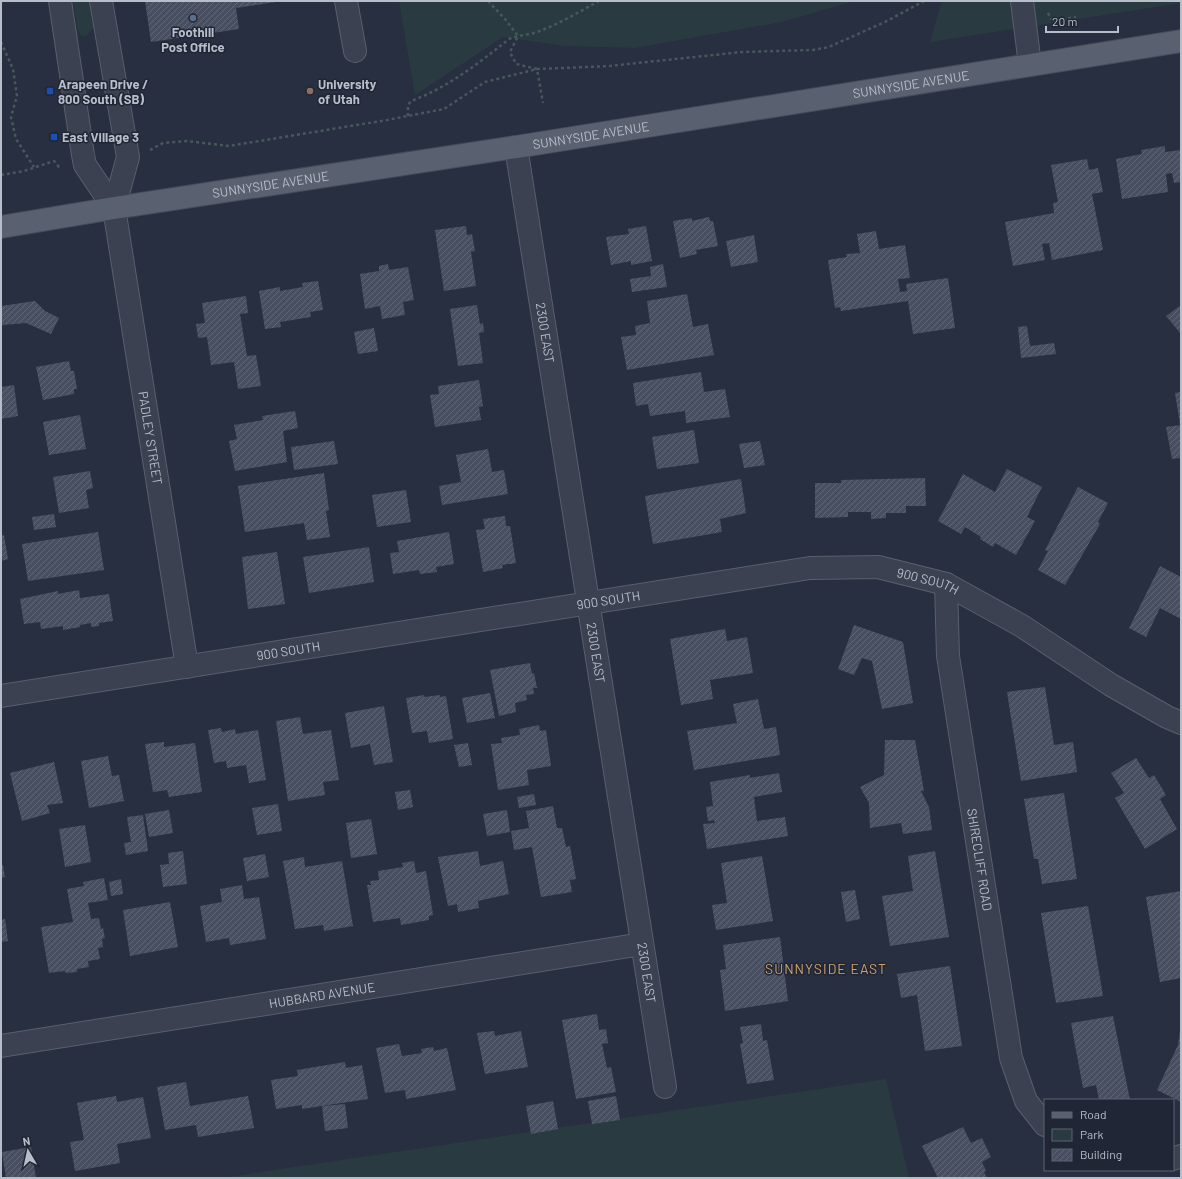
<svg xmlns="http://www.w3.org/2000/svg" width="1182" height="1179" viewBox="0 0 1182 1179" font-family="Barlow,sans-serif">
<defs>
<pattern id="building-hatch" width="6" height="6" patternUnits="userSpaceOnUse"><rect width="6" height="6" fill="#474f61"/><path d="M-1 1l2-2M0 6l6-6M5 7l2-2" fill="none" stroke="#5f6676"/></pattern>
</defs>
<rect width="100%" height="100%" fill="#272f40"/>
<g fill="#293b41">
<polygon points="73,1 89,1 93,28 87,35 84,37 80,35 78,29"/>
<polygon points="399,1 855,1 781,22 635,48 565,46 503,37 415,95"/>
<polygon points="942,1 1181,1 1181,3 930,42"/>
<polygon points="886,1079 909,1178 221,1178"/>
</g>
<g fill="url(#building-hatch)">
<polygon points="145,1 276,1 276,2 236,8 239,29 151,42"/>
<polygon points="1165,146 1165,152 1181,150 1181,182 1174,183 1172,173 1166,174 1168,192 1122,199 1116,159 1142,154 1141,150"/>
<polygon points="1087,159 1089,170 1098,168 1103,192 1092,194 1103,250 1052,260 1049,243 1042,244 1045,260 1013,266 1005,222 1054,213 1053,203 1058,202 1051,165"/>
<polygon points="709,217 710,221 713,221 718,246 696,250 697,254 680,258 673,221 692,218 692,221"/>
<polygon points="466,226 467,235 472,234 475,251 471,252 476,286 444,291 435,230"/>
<polygon points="646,226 652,261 631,265 631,261 611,265 606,237 629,234 628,229"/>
<polygon points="876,231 879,249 905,245 910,278 898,279 900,292 907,291 906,284 948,278 955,328 913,334 908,301 841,311 840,307 835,308 828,260 847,257 846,254 860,253 857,234"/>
<polygon points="754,235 758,262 731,267 726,241"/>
<polygon points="388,264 389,270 408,267 414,300 403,302 405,315 382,319 380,306 365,309 360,274 379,271 379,266"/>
<polygon points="663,264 667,287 632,292 630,279 651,276 650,267"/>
<polygon points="318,281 323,310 310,312 311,317 280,322 281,327 265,329 259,291 280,287 280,291 303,287 302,283"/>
<polygon points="687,294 693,327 708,324 714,355 627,370 621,337 636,335 635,326 650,323 647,301"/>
<polygon points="246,296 248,313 240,314 247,356 256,355 261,386 238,389 234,362 211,365 207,337 198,338 196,324 205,323 202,303"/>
<polygon points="35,301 45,311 59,318 51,334 26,323 3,325 1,327 1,306"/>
<polygon points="477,305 480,324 483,323 484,332 479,333 483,363 458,366 450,309"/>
<polygon points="1181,305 1181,334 1166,316"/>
<polygon points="1027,326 1030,346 1054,343 1056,354 1021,358 1018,327"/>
<polygon points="374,328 378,351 358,354 354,332"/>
<polygon points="69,361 71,371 74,371 77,389 74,389 74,394 43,400 36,367"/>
<polygon points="701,372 704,392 725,389 730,417 686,423 685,411 650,416 648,404 636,406 633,383"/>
<polygon points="479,380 483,406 479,407 481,420 435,427 430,395 439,394 438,386"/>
<polygon points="14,385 18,416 1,419 1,387"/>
<polygon points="1181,392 1181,425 1180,425 1175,393"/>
<polygon points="295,411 298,428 283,431 287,462 235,471 229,441 237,439 234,425 263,420 262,416"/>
<polygon points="80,415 86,449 49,455 43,422"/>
<polygon points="1181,425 1181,458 1172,459 1166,427"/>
<polygon points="694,430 699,463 657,469 652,437"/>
<polygon points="334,441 338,464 294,470 291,447"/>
<polygon points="760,441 765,465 744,468 739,444"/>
<polygon points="488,449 492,472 504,470 508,494 442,505 439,486 461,482 456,455"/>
<polygon points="1007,469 1042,487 1027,517 1035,521 1016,555 995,543 993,547 980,539 981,537 965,527 961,534 938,521 963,474 995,492"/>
<polygon points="90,471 93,488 86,490 89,508 59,513 53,477"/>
<polygon points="324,473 329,510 326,511 330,537 307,540 304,523 245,532 238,486"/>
<polygon points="925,478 926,506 906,506 906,513 886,513 886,518 871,519 871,512 848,512 848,517 815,518 815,483 841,483 841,480"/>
<polygon points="741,479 746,513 720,519 722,532 653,544 645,496"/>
<polygon points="1078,487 1108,503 1098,522 1100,524 1065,585 1038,570 1048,551 1045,550"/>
<polygon points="406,490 411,522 377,527 372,495"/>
<polygon points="54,514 56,527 34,530 32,517"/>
<polygon points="505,516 506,526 510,526 516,563 502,565 503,568 483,572 476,530 485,529 483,519"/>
<polygon points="98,532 104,570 28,581 22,544"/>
<polygon points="449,532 454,564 436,567 437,572 420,574 419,570 393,574 390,553 399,552 397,541"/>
<polygon points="4,535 8,559 1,561 1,536"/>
<polygon points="369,547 374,582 309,593 303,557"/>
<polygon points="277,552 285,604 248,609 242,557"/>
<polygon points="1160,566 1181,577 1181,619 1160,608 1146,637 1129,628"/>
<polygon points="79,590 80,598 109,594 113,621 99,623 99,626 91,627 91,623 80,625 80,627 63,630 63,626 41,629 40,622 24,624 20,599 58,591 58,594"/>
<polygon points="854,625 903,642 913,703 882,709 872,661 862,658 854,675 838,669"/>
<polygon points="725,629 727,641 747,637 753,673 710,680 713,699 681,705 670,639"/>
<polygon points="530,663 532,674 534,673 537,688 533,688 534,694 526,695 527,700 515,703 516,712 499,716 490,670"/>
<polygon points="1045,687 1054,745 1073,742 1077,772 1021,781 1007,692"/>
<polygon points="490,693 495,718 467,723 462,698"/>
<polygon points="424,695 424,697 440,695 440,697 446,696 453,739 429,743 427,731 412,733 406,698"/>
<polygon points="758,699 764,729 776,727 780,755 694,770 687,731 737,723 733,704"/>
<polygon points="384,706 393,762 374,765 370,744 351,748 345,713"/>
<polygon points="300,717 303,734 331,730 339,780 323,782 325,795 288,801 276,721"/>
<polygon points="539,725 540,731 546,730 551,766 527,770 529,785 498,790 491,744 502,743 501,738 520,735 519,729"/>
<polygon points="221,728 222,732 235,729 236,734 258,730 266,780 249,783 246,765 227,768 226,761 214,763 208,730"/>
<polygon points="885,740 915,740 924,791 921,791 929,807 932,830 903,834 901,823 870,828 869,803 860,787 884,775"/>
<polygon points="164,742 164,747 195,743 202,792 169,797 167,790 153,792 145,744"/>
<polygon points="468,743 472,765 459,767 454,745"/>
<polygon points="108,756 112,776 119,775 124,801 89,808 81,761"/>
<polygon points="1136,758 1149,778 1154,775 1166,795 1160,799 1177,829 1145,849 1115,798 1124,793 1111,773"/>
<polygon points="54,762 63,803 47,805 50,813 22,821 10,773"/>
<polygon points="779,773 782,792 754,797 757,821 785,817 788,836 707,849 703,824 715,823 714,820 708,821 706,807 713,806 710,782 750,775 750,778"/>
<polygon points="410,790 413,807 398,810 395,792"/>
<polygon points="1064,793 1077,879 1042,884 1038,859 1034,859 1024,799"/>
<polygon points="534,794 536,805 519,808 517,797"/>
<polygon points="278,804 282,831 257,835 252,808"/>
<polygon points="553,806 557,828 562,828 566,847 570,846 576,879 570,880 572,892 541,897 532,847 514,850 511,831 529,828 526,811"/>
<polygon points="169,810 173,833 149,837 145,814"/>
<polygon points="507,810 510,832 487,836 483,814"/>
<polygon points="143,815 148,851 126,855 124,843 131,842 127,817"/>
<polygon points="371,819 377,854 351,858 346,823"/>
<polygon points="85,825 91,862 65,867 59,829"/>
<polygon points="183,851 187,884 163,887 160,865 169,864 168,853"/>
<polygon points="478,851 480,866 503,861 509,894 478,901 479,908 458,912 457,904 448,906 438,857"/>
<polygon points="935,851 949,937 890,946 882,896 913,891 908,856"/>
<polygon points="265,854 269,877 247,881 243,858"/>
<polygon points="762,856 773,921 716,930 712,905 727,903 721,863"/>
<polygon points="304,857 305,867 342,861 353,926 324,931 323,925 295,929 283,861"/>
<polygon points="414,861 416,873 426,871 433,915 429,916 429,920 401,925 400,918 373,922 367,885 371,885 370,881 379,880 378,871 403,867 402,863"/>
<polygon points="1,865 3,865 5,877 1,878"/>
<polygon points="104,878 108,900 88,903 91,919 99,918 101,929 103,928 105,938 102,939 103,947 98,948 100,959 88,961 89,967 77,969 77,972 66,973 65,971 49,973 41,927 73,922 67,889 84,886 83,882"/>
<polygon points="121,879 123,894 111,896 109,882"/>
<polygon points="242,885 244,899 259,897 266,939 230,945 229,938 206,942 200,906 222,902 220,889"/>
<polygon points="855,890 860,919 846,922 841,892"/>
<polygon points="1181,891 1181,978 1160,982 1146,897"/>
<polygon points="170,902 178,947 130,956 123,910"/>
<polygon points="1088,906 1103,996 1056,1003 1041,913"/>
<polygon points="5,919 8,941 1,942 1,920"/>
<polygon points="780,937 788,1001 725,1011 720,970 726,969 723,945"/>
<polygon points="950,966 962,1046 925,1051 917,995 901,998 897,974"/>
<polygon points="597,1014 599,1030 606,1029 608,1043 602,1044 607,1068 611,1067 616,1092 576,1099 562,1020"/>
<polygon points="1113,1016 1130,1100 1099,1100 1096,1085 1083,1088 1071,1023"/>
<polygon points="761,1024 763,1041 767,1040 774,1080 747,1084 740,1044 743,1043 740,1027"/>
<polygon points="1180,1030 1181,1030 1181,1102 1157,1090 1178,1045"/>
<polygon points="494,1031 495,1036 521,1031 528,1067 485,1074 477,1033"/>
<polygon points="399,1044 402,1056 422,1053 421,1049 433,1047 434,1051 447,1048 456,1090 406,1099 405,1090 385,1093 376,1048"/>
<polygon points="345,1062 346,1068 362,1065 368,1099 302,1109 302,1105 276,1109 271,1080 298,1076 297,1070"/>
<polygon points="186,1082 190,1106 248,1096 254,1128 198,1137 196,1125 165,1130 157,1087"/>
<polygon points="116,1096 117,1102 143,1097 151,1138 117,1144 120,1163 75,1171 70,1142 84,1140 77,1103"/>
<polygon points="616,1096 620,1120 592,1124 588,1101"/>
<polygon points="553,1101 558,1129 531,1134 526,1106"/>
<polygon points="345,1104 348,1128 325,1131 322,1106"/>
<polygon points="963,1127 971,1143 982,1138 991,1157 982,1162 986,1171 984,1172 987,1178 938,1178 922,1146"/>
<polygon points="31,1147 36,1178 6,1178 2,1152"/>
</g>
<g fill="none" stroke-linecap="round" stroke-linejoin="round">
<defs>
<g id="minor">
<polyline points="60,1 83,155 85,165 114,208"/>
<path id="s1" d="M101 1 128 157 114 208 187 667"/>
<polyline points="346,1 355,51"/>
<polyline points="1022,1 1030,65"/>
<path id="s2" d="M516 147 665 1087"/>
<path id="s3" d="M946 584 948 656 1011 1058 1026 1101 1045 1125"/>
<path id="s4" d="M1 696 810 568 878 567 946 584 1022 626 1111 685 1167 717 1181 723"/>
<path id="s5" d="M1 1046 642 944"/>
<polyline points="1173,1159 1181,1156"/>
</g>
<g id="major">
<path id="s6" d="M1 227 114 208 516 147 1181 41"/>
</g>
</defs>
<use href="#minor" stroke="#595f6d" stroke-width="24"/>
<use href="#major" stroke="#454a59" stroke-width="24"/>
<g stroke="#47585d" stroke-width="2.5" stroke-dasharray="3 3" stroke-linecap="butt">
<polyline points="488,1 505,19 518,36 510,52 516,64 537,69 543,103"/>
<polyline points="1048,13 1051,19 1057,20 1076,17"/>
<polyline points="1,42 13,69 17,96 11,117 16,139 34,167"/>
<path d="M408 116V105L411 101C447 88 479 63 509 39 518 35 528 35 537 32 559 24 579 12 599 1"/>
<polyline points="150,150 163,143 187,141 229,146 387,120 444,109 485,82 537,69 609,66 742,52 813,50 829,47 887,21 924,1"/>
<polyline points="1,175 24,171 54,161 59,167 61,167"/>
</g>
<use href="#minor" stroke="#3b4150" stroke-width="22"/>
<use href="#major" stroke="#59606f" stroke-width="22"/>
</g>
<circle fill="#5c6f8a" stroke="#202635" stroke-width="1.5" cx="193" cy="18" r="4"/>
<g fill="#1a4fb4" stroke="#202635" stroke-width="1.5">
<rect x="46" y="87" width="8" height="8" rx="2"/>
<rect x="50" y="133" width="8" height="8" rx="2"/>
</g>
<circle fill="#8d6e63" stroke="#202635" stroke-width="1.5" cx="310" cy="91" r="4"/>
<g text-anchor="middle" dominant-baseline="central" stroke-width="3" stroke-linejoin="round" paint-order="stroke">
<g font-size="13" font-weight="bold" fill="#b8bdca" stroke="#202635" text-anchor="start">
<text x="193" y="32" text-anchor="middle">Foothill<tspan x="193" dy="15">Post Office</tspan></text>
<text x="58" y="84">Arapeen Drive /<tspan x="58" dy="15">800 South (SB)</tspan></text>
<text x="318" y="84">University<tspan x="318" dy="15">of Utah</tspan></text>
<text x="62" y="137">East Village 3</text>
</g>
<g font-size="13" fill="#b8bdca" stroke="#202635">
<text stroke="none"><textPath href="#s6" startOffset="921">SUNNYSIDE AVENUE</textPath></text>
<text stroke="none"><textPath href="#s6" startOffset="597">SUNNYSIDE AVENUE</textPath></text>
<text stroke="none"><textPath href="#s6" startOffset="273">SUNNYSIDE AVENUE</textPath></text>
<text stroke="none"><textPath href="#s2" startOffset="188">2300 EAST</textPath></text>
<text stroke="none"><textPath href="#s1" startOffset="444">PADLEY STREET</textPath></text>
<text stroke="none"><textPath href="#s4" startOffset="939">900 SOUTH</textPath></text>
<text stroke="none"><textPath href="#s4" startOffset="615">900 SOUTH</textPath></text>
<text stroke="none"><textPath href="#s4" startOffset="291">900 SOUTH</textPath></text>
<text stroke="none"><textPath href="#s2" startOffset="512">2300 EAST</textPath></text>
<text stroke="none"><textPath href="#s3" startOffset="278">SHIRECLIFF ROAD</textPath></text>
<text stroke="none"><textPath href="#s2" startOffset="836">2300 EAST</textPath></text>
<text stroke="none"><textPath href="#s5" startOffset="325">HUBBARD AVENUE</textPath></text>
</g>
<g font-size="14" letter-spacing="1" fill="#d0a36d" stroke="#202635">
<text x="826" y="968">SUNNYSIDE EAST</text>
</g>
</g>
<rect width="1182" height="1179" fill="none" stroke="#b8bdca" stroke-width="4"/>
<rect x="1044" y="1099" width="130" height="72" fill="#202635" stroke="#5d6271"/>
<rect x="1052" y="1112" width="20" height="6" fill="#59606f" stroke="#5d6271"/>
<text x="1080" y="1119" font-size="12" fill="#b8bdca">Road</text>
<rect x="1052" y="1129" width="20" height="12" fill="#293b41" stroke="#5d6271"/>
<text x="1080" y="1139" font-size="12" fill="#b8bdca">Park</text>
<rect x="1052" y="1149" width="20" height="12" fill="url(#building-hatch)" stroke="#5d6271"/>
<text x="1080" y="1159" font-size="12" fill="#b8bdca">Building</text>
<g transform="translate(28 1151) rotate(351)" stroke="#202635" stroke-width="3" paint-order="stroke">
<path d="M0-3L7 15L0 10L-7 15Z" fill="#b8bdca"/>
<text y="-6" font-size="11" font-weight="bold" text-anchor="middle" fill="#b8bdca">N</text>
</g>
<path d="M1046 26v6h72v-6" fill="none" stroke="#b8bdca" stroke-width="2"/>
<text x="1052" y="26" font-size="12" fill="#b8bdca" stroke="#202635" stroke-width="3" paint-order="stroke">20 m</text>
</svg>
